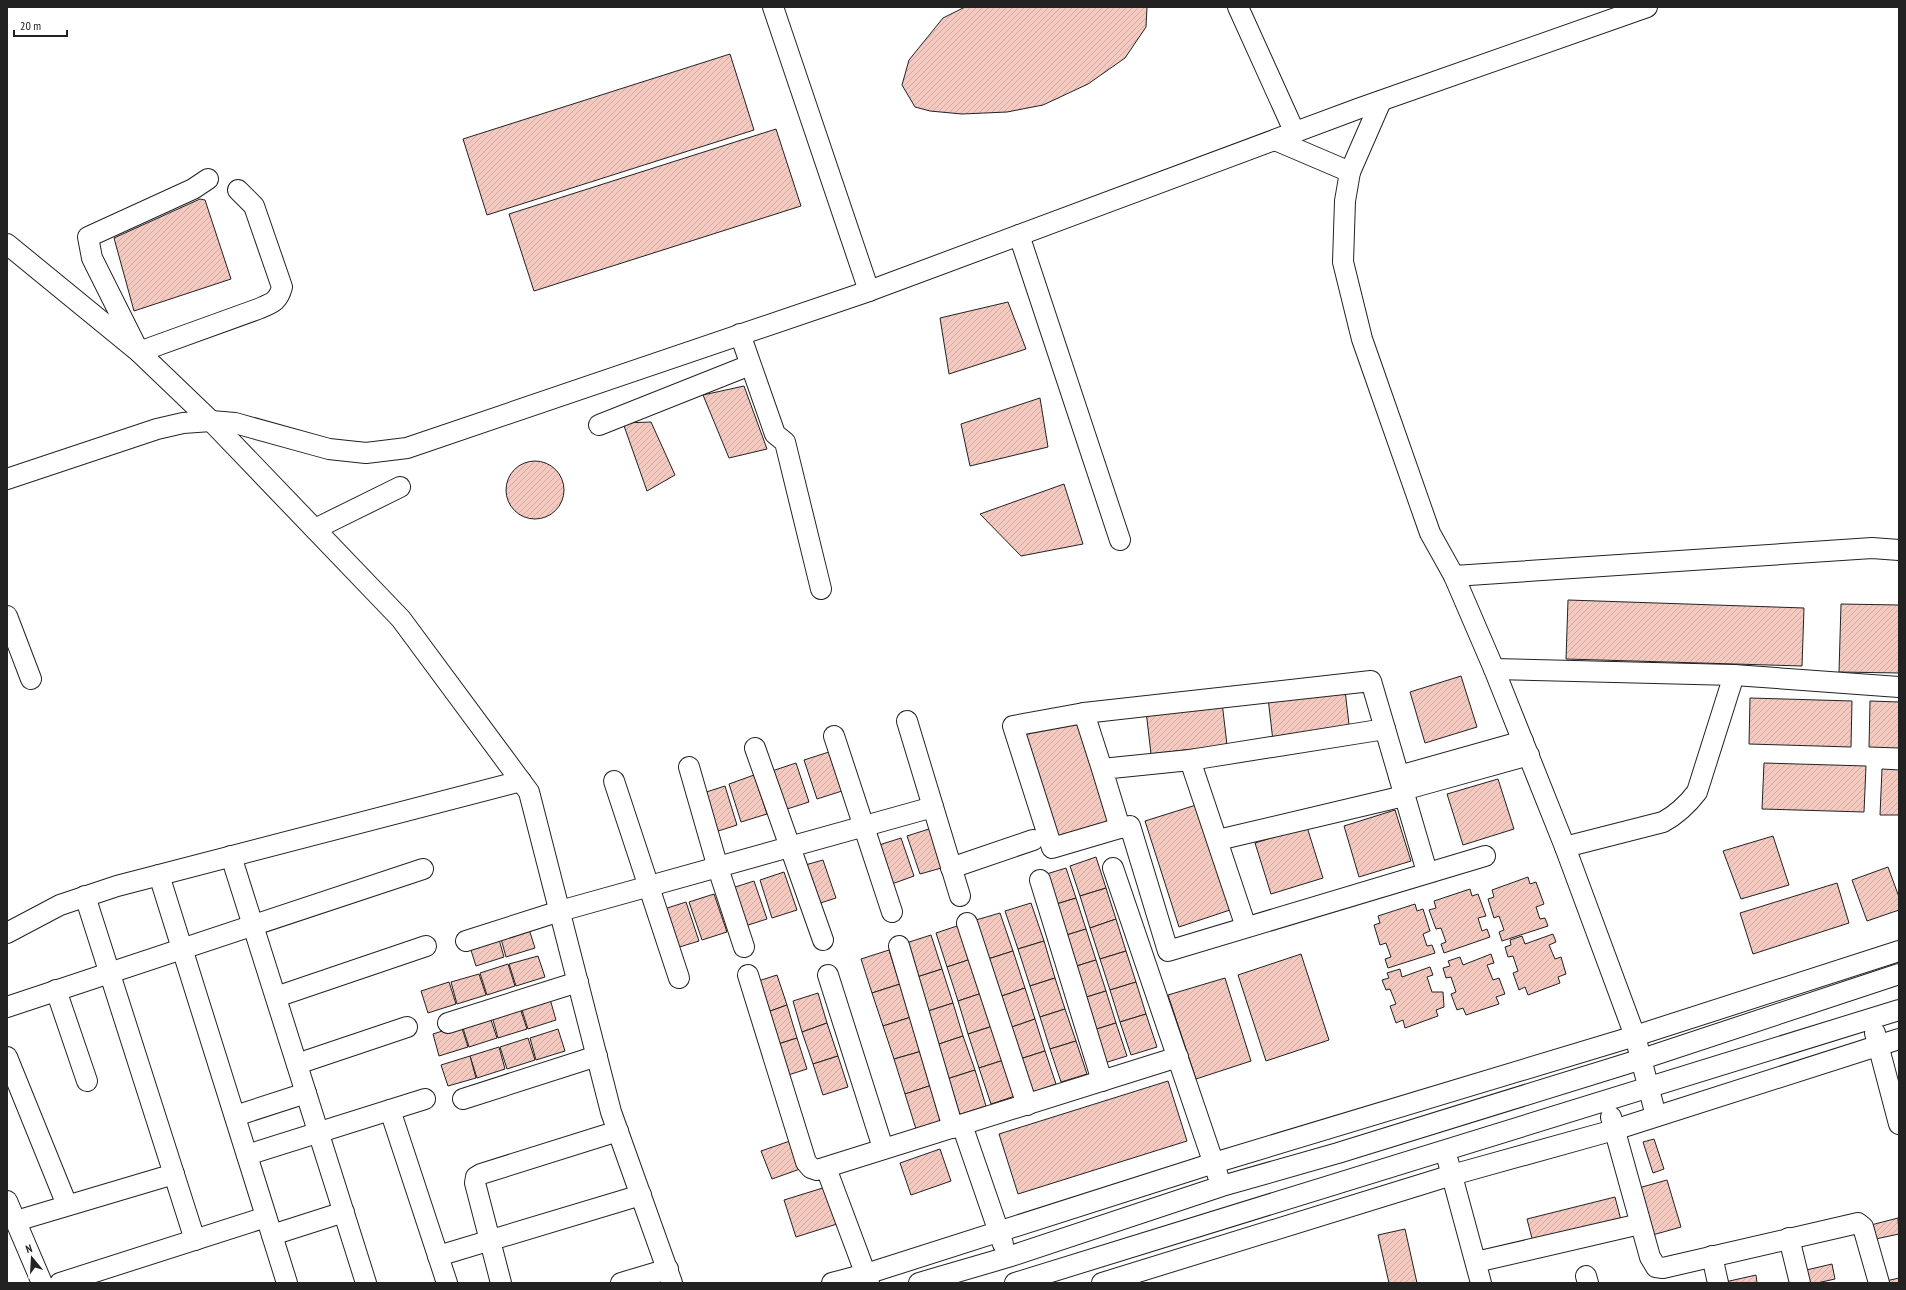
<svg xmlns="http://www.w3.org/2000/svg" width="1906" height="1290" viewBox="0 0 1906 1290" font-family="'PT Sans Narrow',sans-serif">
<defs>
<pattern id="building-hatch" width="6" height="6" patternUnits="userSpaceOnUse"><rect width="6" height="6" fill="#f3c9c0"/><path d="M-1 1l2-2M0 6l6-6M5 7l2-2" fill="none" stroke="#d0aca5"/></pattern>
</defs>
<rect width="100%" height="100%" fill="#fff"/>
<g fill="url(#building-hatch)" stroke="#222">
<polygon points="965,7 1147,7 1146,27 1125,58 1088,84 1043,105 1007,112 962,114 930,111 915,107 902,85 909,60 943,18"/>
<polygon points="730,54 754,130 487,215 463,139"/>
<polygon points="776,129 801,206 534,291 509,214"/>
<polygon points="200,199 205,200 231,279 134,311 114,238"/>
<polygon points="1008,302 1026,349 949,374 940,318"/>
<polygon points="744,386 767,449 729,458 703,395"/>
<polygon points="1040,398 1048,447 970,466 961,424"/>
<polygon points="651,422 675,475 647,491 623,423"/>
<circle cx="535" cy="490" r="29"/>
<polygon points="1064,484 1083,544 1021,556 980,514"/>
<polygon points="1568,600 1804,608 1802,666 1566,659"/>
<polygon points="1841,604 1899,605 1899,673 1839,672"/>
<polygon points="1461,676 1477,727 1425,743 1410,692"/>
<polygon points="1345,690 1350,733 1273,741 1268,698"/>
<polygon points="1750,698 1852,701 1851,747 1749,744"/>
<polygon points="1870,701 1899,702 1899,748 1869,747"/>
<polygon points="1222,702 1227,745 1151,754 1146,711"/>
<polygon points="1076,718 1110,823 1057,840 1024,734"/>
<polygon points="829,752 842,791 817,799 804,760"/>
<polygon points="796,763 809,802 784,810 772,771"/>
<polygon points="1764,763 1866,766 1864,812 1762,809"/>
<polygon points="1882,769 1899,770 1899,815 1880,815"/>
<polygon points="754,775 767,814 741,822 729,784"/>
<polygon points="1498,779 1514,829 1463,845 1447,794"/>
<polygon points="725,786 737,825 712,833 700,794"/>
<polygon points="1196,805 1230,910 1179,927 1145,821"/>
<polygon points="1395,810 1411,861 1359,877 1344,826"/>
<polygon points="1307,827 1323,878 1271,894 1255,843"/>
<polygon points="932,828 945,867 920,874 907,836"/>
<polygon points="1773,836 1789,885 1741,899 1723,851"/>
<polygon points="901,838 914,876 889,885 876,846"/>
<polygon points="1096,857 1106,888 1080,896 1070,866"/>
<polygon points="823,860 836,898 811,906 798,867"/>
<polygon points="1888,867 1899,897 1899,910 1867,921 1852,880"/>
<polygon points="1066,868 1076,898 1050,906 1040,876"/>
<polygon points="784,872 797,910 772,918 760,880"/>
<polygon points="1528,877 1530,884 1536,882 1544,904 1536,907 1540,919 1545,918 1548,926 1502,941 1499,932 1504,930 1499,916 1494,918 1488,899 1494,897 1492,890"/>
<polygon points="754,881 767,919 742,927 729,889"/>
<polygon points="1837,883 1849,923 1753,954 1740,913"/>
<polygon points="1106,888 1116,919 1090,928 1080,896"/>
<polygon points="1470,889 1472,896 1478,894 1486,916 1478,918 1482,931 1487,929 1490,937 1444,953 1441,944 1446,942 1441,928 1436,929 1429,910 1436,908 1434,901"/>
<polygon points="714,894 727,932 702,940 689,902"/>
<polygon points="1076,898 1086,929 1060,937 1050,906"/>
<polygon points="686,902 699,941 673,949 661,910"/>
<polygon points="1031,903 1044,941 1018,949 1005,911"/>
<polygon points="1415,904 1417,911 1423,909 1430,931 1423,934 1427,946 1432,945 1435,953 1388,968 1385,959 1391,957 1386,943 1380,945 1374,925 1380,923 1378,916"/>
<polygon points="1000,913 1013,951 988,959 976,920"/>
<polygon points="1116,919 1126,951 1100,959 1090,928"/>
<polygon points="963,924 974,958 947,967 936,933"/>
<polygon points="528,926 535,948 506,957 500,935"/>
<polygon points="1086,929 1096,960 1070,968 1060,937"/>
<polygon points="1553,934 1556,942 1549,945 1555,959 1561,957 1566,974 1558,977 1560,983 1528,995 1525,987 1519,990 1513,973 1518,971 1513,956 1508,957 1505,947 1511,945 1510,940 1522,936 1525,944"/>
<polygon points="931,935 942,969 914,978 903,944"/>
<polygon points="498,936 504,957 476,966 469,944"/>
<polygon points="1044,941 1055,978 1030,986 1018,949"/>
<polygon points="889,950 900,984 872,993 861,959"/>
<polygon points="1013,951 1025,988 999,997 988,959"/>
<polygon points="1126,951 1136,982 1110,990 1100,959"/>
<polygon points="1301,954 1329,1040 1266,1061 1238,975"/>
<polygon points="1491,954 1494,963 1487,965 1493,980 1499,978 1505,994 1496,997 1499,1004 1466,1015 1463,1008 1457,1010 1451,994 1456,992 1451,977 1446,978 1443,968 1450,966 1448,961 1460,957 1463,965"/>
<polygon points="538,956 545,977 516,986 509,964"/>
<polygon points="974,958 985,992 958,1001 947,967"/>
<polygon points="1096,960 1106,991 1080,999 1070,968"/>
<polygon points="508,964 515,986 487,995 480,973"/>
<polygon points="1430,967 1433,975 1427,977 1432,992 1443,992 1444,1007 1436,1010 1438,1016 1405,1028 1403,1020 1396,1023 1390,1006 1396,1004 1390,989 1386,990 1382,980 1389,978 1387,973 1400,969 1402,977"/>
<polygon points="942,969 953,1003 925,1012 914,978"/>
<polygon points="479,974 486,995 457,1004 451,982"/>
<polygon points="777,975 787,1005 762,1014 752,983"/>
<polygon points="1055,978 1065,1009 1040,1017 1030,986"/>
<polygon points="1225,978 1251,1061 1196,1079 1168,995"/>
<polygon points="449,982 456,1004 428,1013 421,991"/>
<polygon points="1136,982 1146,1014 1120,1022 1110,990"/>
<polygon points="900,984 911,1017 883,1026 872,993"/>
<polygon points="1025,988 1035,1019 1009,1028 999,997"/>
<polygon points="1106,991 1116,1023 1090,1031 1080,999"/>
<polygon points="985,992 996,1025 968,1034 958,1001"/>
<polygon points="818,993 827,1023 802,1032 793,1001"/>
<polygon points="550,999 556,1020 528,1029 521,1007"/>
<polygon points="953,1003 963,1036 936,1045 925,1012"/>
<polygon points="787,1005 797,1038 772,1046 762,1014"/>
<polygon points="520,1008 527,1029 498,1038 492,1016"/>
<polygon points="1065,1009 1076,1041 1050,1049 1040,1017"/>
<polygon points="1146,1014 1157,1047 1131,1055 1120,1022"/>
<polygon points="490,1017 497,1038 469,1047 462,1025"/>
<polygon points="911,1017 922,1051 894,1059 883,1026"/>
<polygon points="1035,1019 1045,1051 1020,1059 1009,1028"/>
<polygon points="827,1023 838,1056 813,1064 802,1032"/>
<polygon points="1116,1023 1127,1056 1101,1064 1090,1031"/>
<polygon points="461,1025 468,1047 439,1056 433,1034"/>
<polygon points="996,1025 1007,1059 979,1068 968,1034"/>
<polygon points="558,1029 565,1051 536,1060 530,1038"/>
<polygon points="963,1036 975,1070 947,1079 936,1045"/>
<polygon points="528,1038 535,1060 507,1069 500,1047"/>
<polygon points="797,1038 807,1069 782,1077 772,1046"/>
<polygon points="1076,1041 1087,1074 1061,1082 1050,1049"/>
<polygon points="499,1047 505,1069 477,1078 470,1056"/>
<polygon points="922,1051 932,1085 905,1094 894,1059"/>
<polygon points="1045,1051 1056,1084 1031,1093 1020,1059"/>
<polygon points="470,1056 476,1078 448,1086 441,1065"/>
<polygon points="838,1056 848,1087 823,1095 813,1064"/>
<polygon points="1007,1059 1018,1095 991,1104 979,1068"/>
<polygon points="975,1070 986,1106 958,1115 947,1079"/>
<polygon points="1168,1081 1187,1141 1018,1194 999,1134"/>
<polygon points="932,1085 944,1120 916,1129 905,1094"/>
<polygon points="1654,1139 1664,1169 1653,1173 1643,1142"/>
<polygon points="790,1141 800,1169 772,1179 761,1151"/>
<polygon points="940,1149 951,1181 911,1195 900,1163"/>
<polygon points="1667,1180 1681,1227 1649,1236 1635,1189"/>
<polygon points="826,1187 837,1224 796,1237 784,1200"/>
<polygon points="1615,1197 1622,1224 1534,1246 1527,1219"/>
<polygon points="1898,1218 1899,1234 1871,1240 1867,1226"/>
<polygon points="1405,1229 1417,1283 1389,1283 1378,1235"/>
<polygon points="1832,1264 1835,1279 1817,1283 1804,1283 1802,1271"/>
<polygon points="1756,1275 1757,1283 1725,1283 1725,1282"/>
<polygon points="1899,1278 1899,1283 1886,1283 1886,1281"/>
</g>
<g fill="none" stroke-linecap="round" stroke-linejoin="round">
<defs>
<g id="minor">
<polyline points="773,7 869,291"/>
<polyline points="1238,7 1295,133"/>
<polyline points="1381,101 1350,172 1345,201 1343,262 1362,339 1430,533 1454,576 1494,669 1565,847 1635,1036 1656,1116"/>
<polyline points="1275,140 1350,172"/>
<path d="M208 179 193 189 88 237 92 258 139 352 258 309C272 303 278 302 282 287L254 206 238 190"/>
<polyline points="1019,235 1120,540"/>
<polyline points="7,244 139,352 211,421 401,619 529,792 611,1112 672,1283"/>
<polyline points="740,334 775,434 785,442 821,589"/>
<polyline points="599,425 750,365"/>
<polyline points="7,479 157,429 183,423 211,421 235,423 329,449 366,453 407,448 869,291 1360,108 1647,7"/>
<polyline points="315,529 400,487"/>
<polyline points="1454,576 1872,548 1899,550"/>
<polyline points="7,616 31,679"/>
<polyline points="1494,669 1734,675 1899,687"/>
<polyline points="1084,713 1371,681 1427,872"/>
<polyline points="907,721 960,896"/>
<polyline points="834,736 892,912"/>
<polyline points="755,748 823,940"/>
<polyline points="1190,760 1246,927"/>
<polyline points="689,767 718,868 744,947"/>
<polyline points="1102,769 1120,828 1052,848 1013,726 1084,713 1102,769 1190,760 1385,729"/>
<polyline points="1399,776 1523,741"/>
<polyline points="614,781 679,978"/>
<polyline points="1403,790 1529,755"/>
<polyline points="1120,828 1130,826 1168,951 1485,856"/>
<polyline points="1218,840 1404,796"/>
<path d="M1565 847 1663 822C1678 814 1687 805 1697 792L1734 675"/>
<polyline points="231,856 366,1283"/>
<polyline points="951,868 1033,840"/>
<polyline points="1113,868 1218,1176"/>
<polyline points="159,875 287,1283"/>
<polyline points="1040,880 1102,1081"/>
<polyline points="85,896 195,1240"/>
<polyline points="967,923 1027,1105"/>
<polyline points="7,933 60,905 117,886 521,781"/>
<polyline points="466,941 560,911 933,807"/>
<polyline points="899,946 953,1128"/>
<polyline points="748,975 806,1162 811,1168 817,1170 1178,1057"/>
<polyline points="828,975 883,1148"/>
<polyline points="56,990 87,1081"/>
<polyline points="276,997 426,946"/>
<polyline points="7,1007 423,869"/>
<polyline points="448,1023 578,982"/>
<polyline points="1875,1033 1899,1124"/>
<polyline points="7,1057 67,1205"/>
<polyline points="297,1064 407,1027"/>
<polyline points="463,1099 597,1056"/>
<polyline points="390,1110 447,1283"/>
<polyline points="235,1116 306,1093"/>
<polyline points="1611,1117 1650,1257 1656,1267 1663,1268 1858,1223 1863,1227 1879,1283"/>
<polyline points="962,1125 1003,1244"/>
<polyline points="247,1155 425,1099"/>
<polyline points="1448,1161 1481,1283"/>
<polyline points="826,1168 869,1283"/>
<polyline points="7,1201 42,1283"/>
<polyline points="16,1221 174,1174"/>
<polyline points="272,1235 344,1212"/>
<polyline points="1789,1238 1800,1283"/>
<polyline points="438,1256 641,1195"/>
<polyline points="1712,1256 1718,1283"/>
<polyline points="1476,1262 1640,1224"/>
<polyline points="1586,1276 1588,1283"/>
<polyline points="60,1283 266,1217"/>
<polyline points="501,1283 475,1183 476,1177 481,1174 618,1131"/>
<polyline points="621,1283 668,1269"/>
<polyline points="832,1283 866,1274 1214,1163 1635,1036 1899,951"/>
<polyline points="919,1283 1008,1257 1222,1186 1338,1153 1642,1059 1899,974"/>
<polyline points="1015,1283 1899,1010"/>
<polyline points="1102,1283 1452,1175 1614,1130 1899,1039"/>
</g>
</defs>
<use href="#minor" stroke="#222" stroke-width="22"/>
<use href="#minor" stroke="#fff" stroke-width="20"/>
</g>
<rect width="1906" height="1290" fill="none" stroke="#222222" stroke-width="16"/>
<g transform="translate(32 1258) rotate(342)" stroke="#ffffff" stroke-width="3" paint-order="stroke">
<path d="M0-3L7 15L0 10L-7 15Z" fill="#222222"/>
<text y="-6" font-size="11" font-weight="bold" text-anchor="middle" fill="#222222">N</text>
</g>
<path d="M14 30v6h53v-6" fill="none" stroke="#222222" stroke-width="2"/>
<text x="20" y="30" font-size="12" fill="#222222" stroke="#ffffff" stroke-width="3" paint-order="stroke">20 m</text>
</svg>
